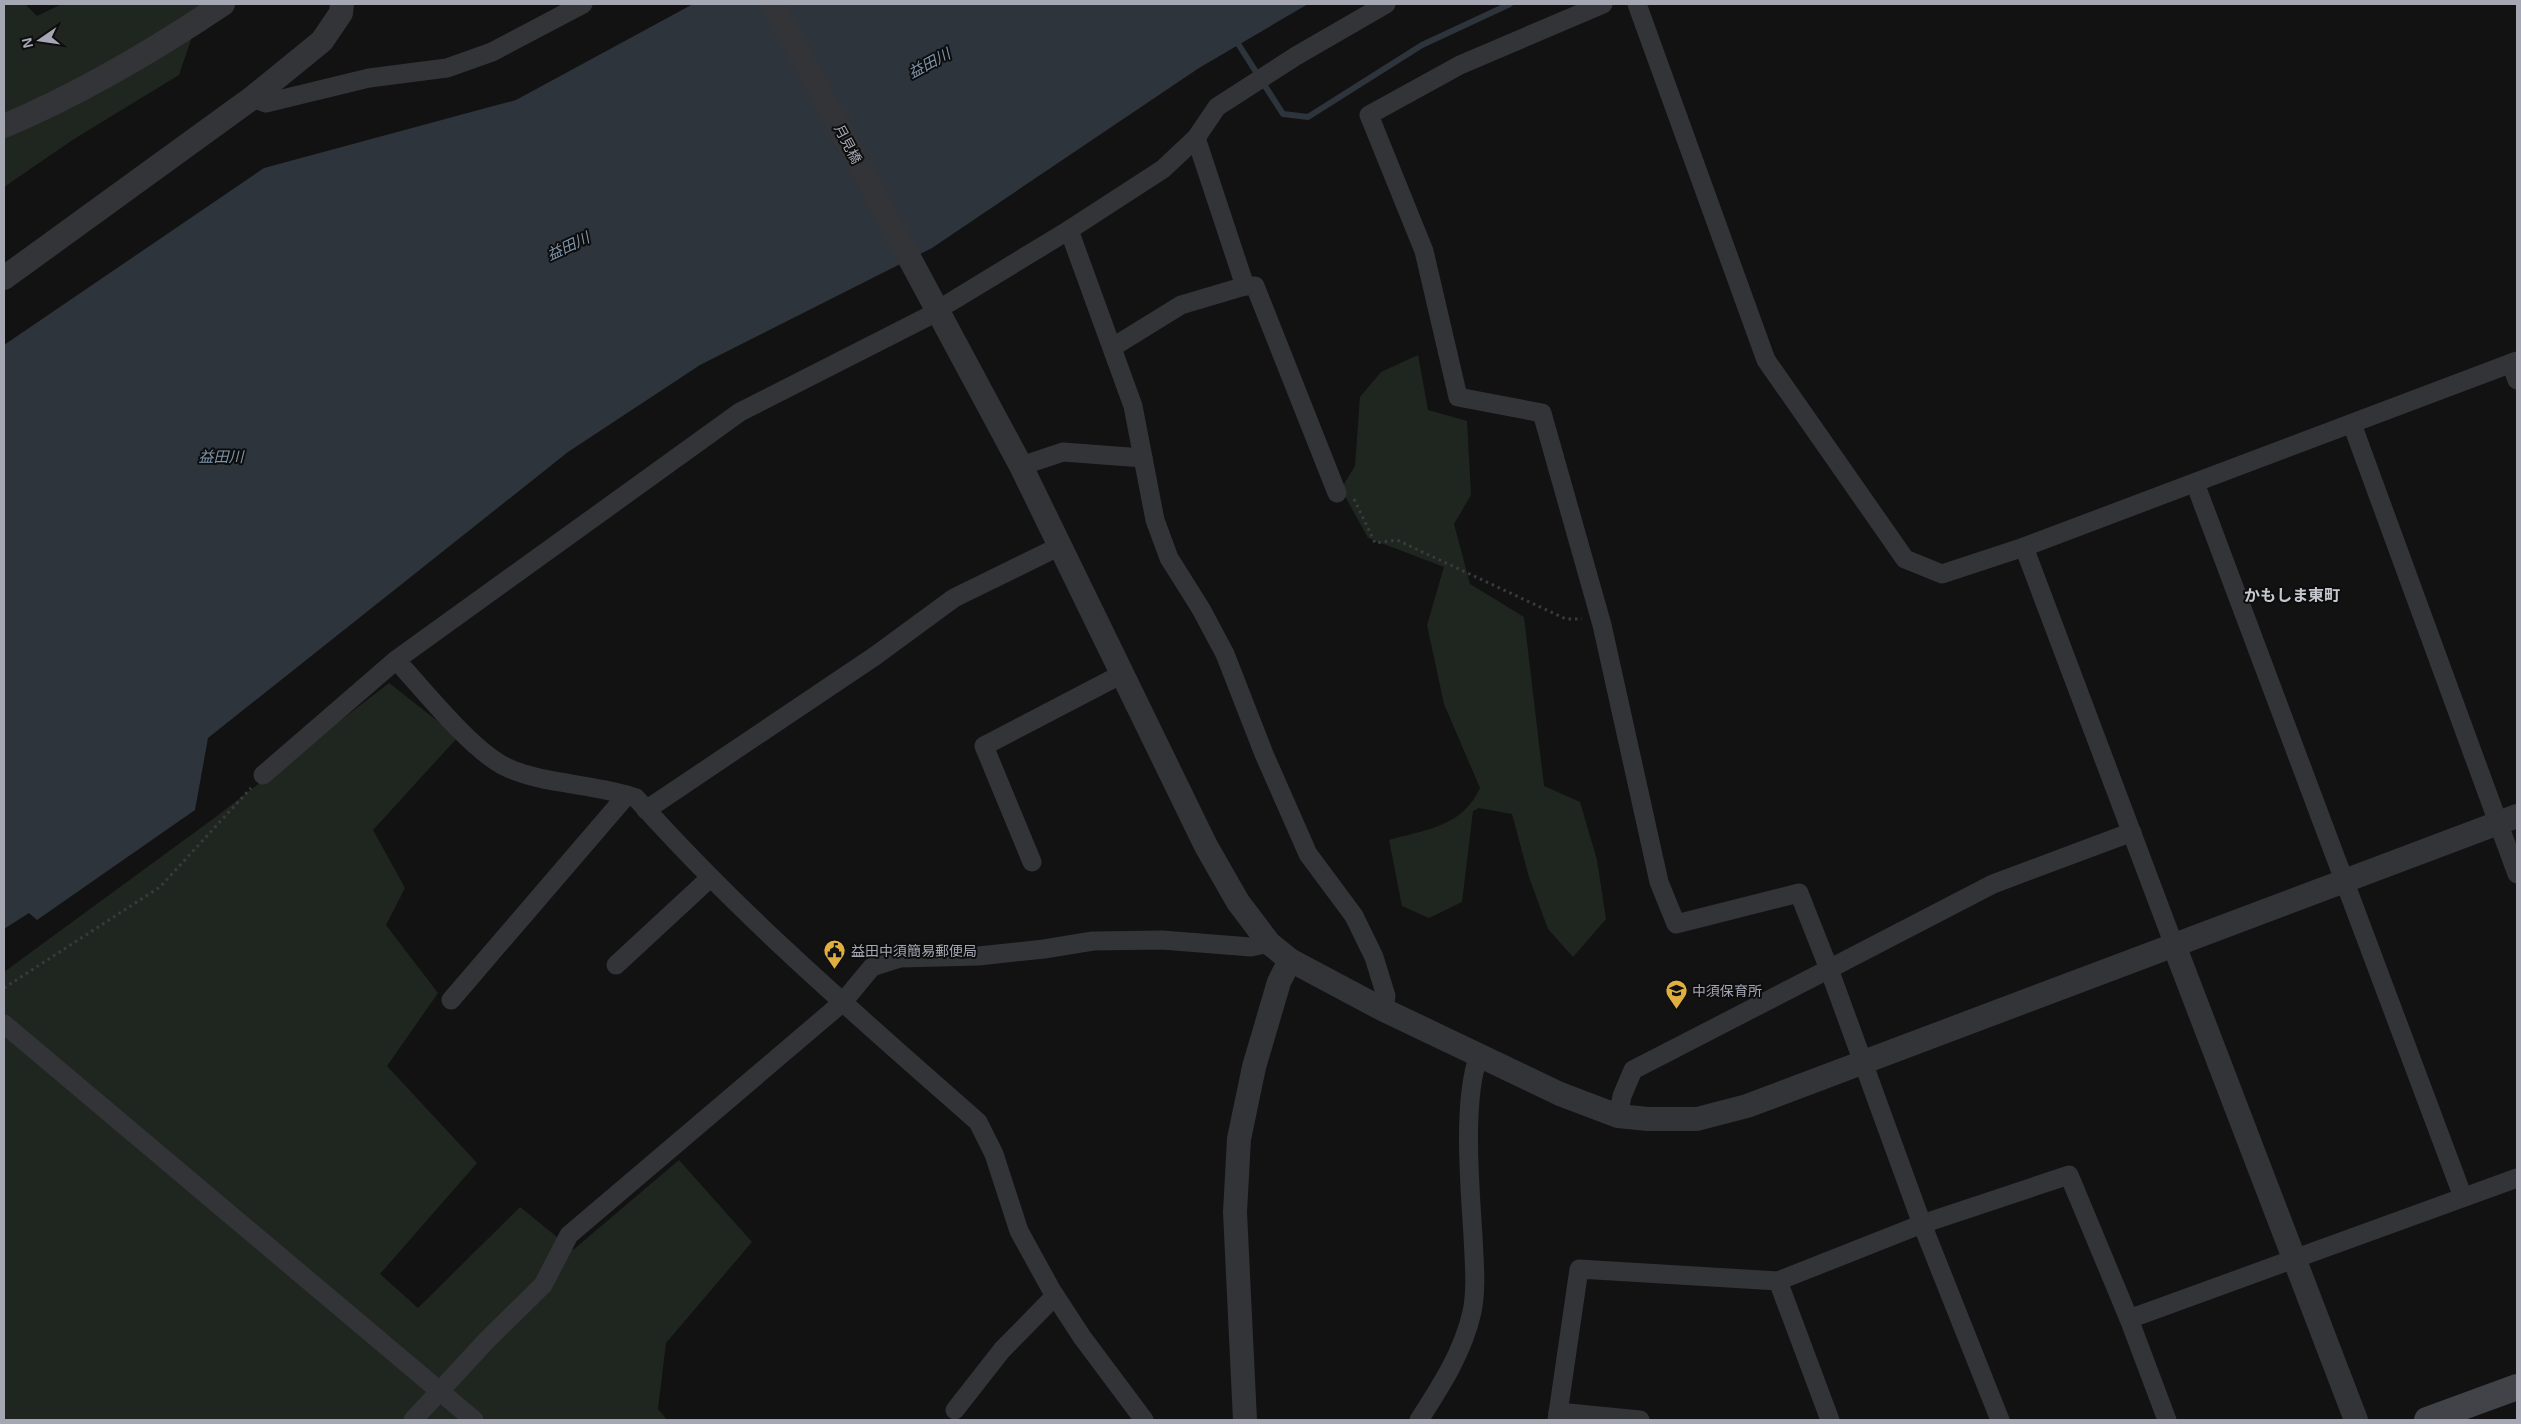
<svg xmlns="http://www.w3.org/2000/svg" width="2521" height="1424" viewBox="0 0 2521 1424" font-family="Helvetica,'Noto Sans JP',sans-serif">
<rect width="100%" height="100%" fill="#121213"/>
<g fill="#1f2620">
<polygon points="4,4 25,4 37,16 62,4 203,4 179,75 74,139 4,187"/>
<path d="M1418 355 1428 410 1467 421 1471 495 1454 524 1470 584 1524 617 1544 786 1580 802 1597 860 1606 919 1573 957 1548 929 1529 877 1512 814 1479 808 1473 811 1462 902 1429 918 1402 906 1389 840C1427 829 1462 827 1480 788L1444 704 1427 625 1444 567 1368 538 1341 489 1355 466 1360 397 1381 372Z"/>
<polygon points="389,683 458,737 373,830 405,888 386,925 438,993 387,1066 477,1163 380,1274 418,1308 520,1207 573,1250 679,1160 752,1242 666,1343 658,1409 667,1420 4,1420 4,972 217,816"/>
</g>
<polygon fill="#2d343b" points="693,4 1308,4 1199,68 932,248 700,365 568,452 208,738 195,810 37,920 29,913 4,929 4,345 264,168 516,100"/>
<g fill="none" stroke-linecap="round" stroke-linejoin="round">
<polyline stroke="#2d343b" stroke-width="6" points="1235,39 1283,114 1308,117 1422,45 1510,4"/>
<g stroke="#393b3f" stroke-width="3" stroke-dasharray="2.5 4" stroke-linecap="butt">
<polyline points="1354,499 1375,543 1397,540 1566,619 1582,619"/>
<polyline points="4,988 160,887 251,788"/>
</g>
<g stroke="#333438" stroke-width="19">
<polyline points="1603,4 1460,65 1369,115 1424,251 1458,397 1542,413 1602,625 1659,882 1676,924 1799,893 1829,969 1633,1070 1622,1096 1618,1116"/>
<polyline points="1637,4 1766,360 1905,559 1942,574 2024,547"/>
<polyline points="252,98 266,103 369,78 447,68 492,52 583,4"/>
<polyline points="1069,230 1133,406 1155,520 1169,558 1201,609 1225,654 1264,754 1308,854 1354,916 1374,957 1386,996 1384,1010"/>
<polyline points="1245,286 1255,286 1337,493"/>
<polyline points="949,303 1069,230 1163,169 1196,138 1217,107 1296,56 1386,4"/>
<polyline points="1113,347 1181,305 1245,286 1196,138"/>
<polyline points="2511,363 2517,380"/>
<polyline points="2352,424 2517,874"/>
<polyline points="1021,466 1063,452 1143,458"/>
<polyline points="2195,483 2463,1197"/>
<path d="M396 660C424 690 468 746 502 765 539 785 595 783 636 798 742 917 859 1017 978 1122L994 1154 1019 1231 1052 1291 1082 1337 1144 1420"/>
<polyline points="263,775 396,660 740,412 927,317"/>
<polyline points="646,810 875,656 954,598 1060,546"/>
<polyline points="1032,862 984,746 1122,674"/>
<polyline points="2174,945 2024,547 2517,361"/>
<polyline points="616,965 710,878"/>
<polyline points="451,1000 627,795"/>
<polyline points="4,1024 474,1420"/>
<polyline points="1778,1281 1830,1420"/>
<polyline points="2129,1319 2517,1178"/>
<polyline points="955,1410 1002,1350 1055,1296"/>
<polyline points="1558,1412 1640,1420"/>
<polyline points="413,1420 488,1339 543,1285 569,1235 843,1002 872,967 900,958 979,956 1044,949 1093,941 1162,940 1251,947 1269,943"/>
<path d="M1419 1420C1441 1386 1463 1352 1472 1312 1477 1287 1474 1261 1473 1236 1470 1187 1462 1100 1479 1055"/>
<polyline points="1557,1420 1579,1269 1778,1281 1922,1224 2069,1175 2129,1319 2167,1420"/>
<polyline points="2000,1420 1922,1224 1829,969 1993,884 2132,832"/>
</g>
<g stroke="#333438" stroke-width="24">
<polyline points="773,4 1021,466 1206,846 1238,902 1269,943 1290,960 1384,1010 1560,1094 1618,1116 1648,1119 1697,1119 1747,1106 2517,816"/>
<path d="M4 126C82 93 153 51 223 4"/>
<polyline points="4,278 252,98 322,41 341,13 342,4"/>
<polyline points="2174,945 2356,1420"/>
<polyline points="1245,1420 1235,1212 1239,1139 1254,1067 1279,982 1290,960"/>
</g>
<polyline stroke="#424348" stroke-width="26" points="2427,1420 2517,1387"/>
</g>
<defs>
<symbol id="civic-pin" viewBox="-11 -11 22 30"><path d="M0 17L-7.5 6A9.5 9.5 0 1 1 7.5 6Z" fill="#e0af3e" stroke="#0d0d0e"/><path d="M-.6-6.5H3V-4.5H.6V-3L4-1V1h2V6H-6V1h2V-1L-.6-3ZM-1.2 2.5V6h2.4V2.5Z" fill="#111"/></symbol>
<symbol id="school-pin" viewBox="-11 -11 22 30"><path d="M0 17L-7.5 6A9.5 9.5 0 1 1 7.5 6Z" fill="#e0af3e" stroke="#0d0d0e"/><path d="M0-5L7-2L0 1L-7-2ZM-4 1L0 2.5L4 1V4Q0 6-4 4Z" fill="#111"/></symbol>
</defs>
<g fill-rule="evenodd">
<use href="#civic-pin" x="822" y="938" width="25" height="34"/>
<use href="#school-pin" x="1664" y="978" width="25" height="34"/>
</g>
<g text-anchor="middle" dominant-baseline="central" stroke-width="4" stroke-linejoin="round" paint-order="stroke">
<g font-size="14" fill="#a5a8b3" stroke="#0d0d0e">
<text transform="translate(848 144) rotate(62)">月見橋</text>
</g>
<g font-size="14" fill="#a5a8b3" stroke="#0d0d0e" text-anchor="start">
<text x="851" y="951">益田中須簡易郵便局</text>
<text x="1692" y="991">中須保育所</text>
</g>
<g font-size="15" font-style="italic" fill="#7e95ab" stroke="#0d0d0e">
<text transform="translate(929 63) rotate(-28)">益田川</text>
<text transform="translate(568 246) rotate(-25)">益田川</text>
<text x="221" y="456">益田川</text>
</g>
<g font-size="16" font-weight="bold" fill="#c5c8cf" stroke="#0d0d0e">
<text x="2292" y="595">かもしま東町</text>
</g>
</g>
<rect width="2521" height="1424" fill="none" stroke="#a5a8b3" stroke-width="10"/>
<g transform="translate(40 40) rotate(257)" stroke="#0d0d0e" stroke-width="4" paint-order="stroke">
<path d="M0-4L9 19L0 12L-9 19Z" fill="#a5a8b3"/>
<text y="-8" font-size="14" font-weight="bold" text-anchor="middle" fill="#a5a8b3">N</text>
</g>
</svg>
